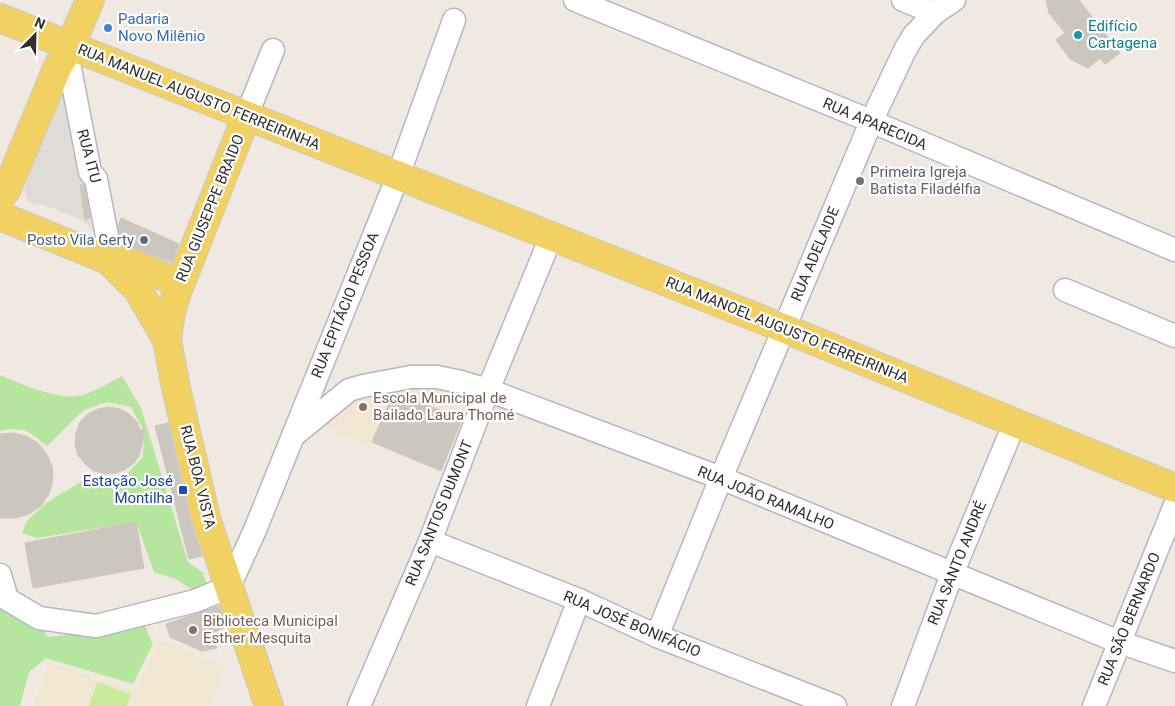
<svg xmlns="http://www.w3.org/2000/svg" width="1175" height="706" viewBox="0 0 1175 706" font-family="Roboto,sans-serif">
<rect width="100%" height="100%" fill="#efe9e1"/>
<g fill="#f0e6d1">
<polygon points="386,382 461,388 451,414 393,392 369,447 318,425 348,399"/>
<polygon points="158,640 225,666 210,706 33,706 49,662 136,692"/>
</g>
<g fill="#b6e59e">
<path d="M0 375C20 384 62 402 83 395 96 391 110 382 122 376L141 408 188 562 202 572 207 584 192 590 176 579 154 572 136 522 37 538 22 533 27 521 46 503 89 477 110 478 126 475 143 457 144 431 131 407 107 402 84 410 71 422 47 446C28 431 25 426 0 431Z"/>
<polygon points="0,583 10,586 48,637 106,630 138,611 153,644 133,684 46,658 29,672 20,706 0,706"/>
</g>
<polygon fill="#c9ec9a" points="97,682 131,694 127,706 89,706"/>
<polygon fill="#dfdcd8" points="67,80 69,103 84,184 80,185 86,219 90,218 92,230 82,220 42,204 34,205 26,197 25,192 26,184"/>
<g fill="#cbc7bf" stroke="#cbc5ba">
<polygon points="1046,0 1079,0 1120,53 1105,64 1100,58 1088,68 1070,59 1056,40 1065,33 1049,13"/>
<polygon points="80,185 84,185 90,218 85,219"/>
<polygon points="121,218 179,244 172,262 121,244 118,226"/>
<polygon points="397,393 462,419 441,471 372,442 393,394"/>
<polygon points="109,407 120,409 129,414 137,422 140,430 145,429 140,453 135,462 126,469 116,473 105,474 94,471 85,464 78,455 75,444 76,433 80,422 88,414 98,409"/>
<polygon points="168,423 191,522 202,556 189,559 155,426"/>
<polygon points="12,433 26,436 38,443 46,453 52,466 53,480 49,494 41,506 29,514 15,518 0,518 0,434"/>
<polygon points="136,522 144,568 33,588 25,543"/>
<polygon points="219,606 226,627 210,634 217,648 202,651 170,637 166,624"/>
</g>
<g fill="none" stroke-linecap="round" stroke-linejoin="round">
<defs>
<g id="minor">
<polyline points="575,0 861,117 1175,250"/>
<polyline points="903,0 935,13"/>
<polyline points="67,53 90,172 96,179 107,236 108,260"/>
<polyline points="246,117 273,50"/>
<polyline points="1065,290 1175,336"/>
<polyline points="293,436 349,390 363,386 411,377 437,377 461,382 488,390 721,478 1119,642 1175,661"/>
<polyline points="430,541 579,600 657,636 835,706"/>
<polyline points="0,575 7,599 39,618 96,626 195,601 229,587 255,530 398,176 454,20"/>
<polyline points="657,636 721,478 871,122 905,50 914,35 935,13 954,0"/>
<polyline points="359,706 430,541 488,390 551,237"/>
<polyline points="538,706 579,600"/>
<polyline points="903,706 952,574 1015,422"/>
<polyline points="1094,706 1175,505"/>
</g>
<g id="major">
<polyline points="0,18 783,328 1175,488"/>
<polyline points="0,198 7,189 58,66 70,46 90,0"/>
<polyline points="0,216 108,260 118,259 126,261 180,283"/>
<polyline points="108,260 138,290 167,340 176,388 206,518 269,706"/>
<polyline points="167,340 171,311 176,295 246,117"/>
</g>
</defs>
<use href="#minor" stroke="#b4b7c1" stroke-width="25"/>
<use href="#major" stroke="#c9c9c9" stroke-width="30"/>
<use href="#minor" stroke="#fff" stroke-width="22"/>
<use href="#major" stroke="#f2d163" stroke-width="28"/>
</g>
<circle fill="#3f7fe0" stroke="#fff" stroke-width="2" cx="108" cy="28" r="5"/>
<circle fill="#0f9aa8" stroke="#fff" stroke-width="2" cx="1078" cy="35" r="5"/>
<circle fill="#6b7280" stroke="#fff" stroke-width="2" cx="860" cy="181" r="5"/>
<circle fill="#5c6f8a" stroke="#fff" stroke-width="2" cx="144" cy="240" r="5"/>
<g fill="#8d6e63" stroke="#fff" stroke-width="2">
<circle cx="363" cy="407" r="5"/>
<circle cx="193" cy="630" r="5"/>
</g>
<rect fill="#1a4fb4" stroke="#fff" stroke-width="2" x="178" y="485" width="10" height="10" rx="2.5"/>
<g text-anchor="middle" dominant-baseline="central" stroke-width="4.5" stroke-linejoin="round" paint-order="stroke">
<g font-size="15" fill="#366cbe" stroke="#fff" text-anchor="start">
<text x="118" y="19">Padaria<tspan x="118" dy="17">Novo Milênio</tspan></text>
</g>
<g font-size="15" fill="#0d838f" stroke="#fff" text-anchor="start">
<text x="1088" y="26">Edifício<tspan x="1088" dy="17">Cartagena</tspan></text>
</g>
<g font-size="15" fill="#2e2e2e" stroke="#fff">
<text transform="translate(199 97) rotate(22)">RUA MANUEL AUGUSTO FERREIRINHA</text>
<text transform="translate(875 124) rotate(23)">RUA APARECIDA</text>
<text transform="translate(89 156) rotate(75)">RUA ITU</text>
<text transform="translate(210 208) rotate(-68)">RUA GIUSEPPE BRAIDO</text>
<text transform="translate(815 254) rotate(-67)">RUA ADELAIDE</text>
<text transform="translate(345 305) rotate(-68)">RUA EPITÁCIO PESSOA</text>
<text transform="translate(787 330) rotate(22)">RUA MANOEL AUGUSTO FERREIRINHA</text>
<text transform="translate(198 477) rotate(76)">RUA BOA VISTA</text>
<text transform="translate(766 498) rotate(22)">RUA JOÃO RAMALHO</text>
<text transform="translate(439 513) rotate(-68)">RUA SANTOS DUMONT</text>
<text transform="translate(957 563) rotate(-68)">RUA SANTO ANDRÉ</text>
<text transform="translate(1129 619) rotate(-68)">RUA SÃO BERNARDO</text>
<text transform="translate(632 624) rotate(23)">RUA JOSÉ BONIFÁCIO</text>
</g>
<g font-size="15" fill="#5b616d" stroke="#fff" text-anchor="start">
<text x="870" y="172">Primeira Igreja<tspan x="870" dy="17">Batista Filadélfia</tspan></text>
</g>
<g font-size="15" fill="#4e5e75" stroke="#fff" text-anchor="end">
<text x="134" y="240">Posto Vila Gerty</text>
</g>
<g font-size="15" fill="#785e54" stroke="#fff" text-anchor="start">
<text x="373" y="398">Escola Municipal de<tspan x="373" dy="17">Bailado Laura Thomé</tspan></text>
<text x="203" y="621">Biblioteca Municipal<tspan x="203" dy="17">Esther Mesquita</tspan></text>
</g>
<g font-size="15" fill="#164399" stroke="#fff" text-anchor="end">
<text x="173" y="481">Estação José<tspan x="173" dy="17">Montilha</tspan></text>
</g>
</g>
<g transform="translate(35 35) rotate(23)" stroke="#ffffff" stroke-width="4" paint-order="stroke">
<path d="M0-4L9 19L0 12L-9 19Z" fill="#2e2e2e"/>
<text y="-8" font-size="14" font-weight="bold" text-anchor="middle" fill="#2e2e2e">N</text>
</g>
</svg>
